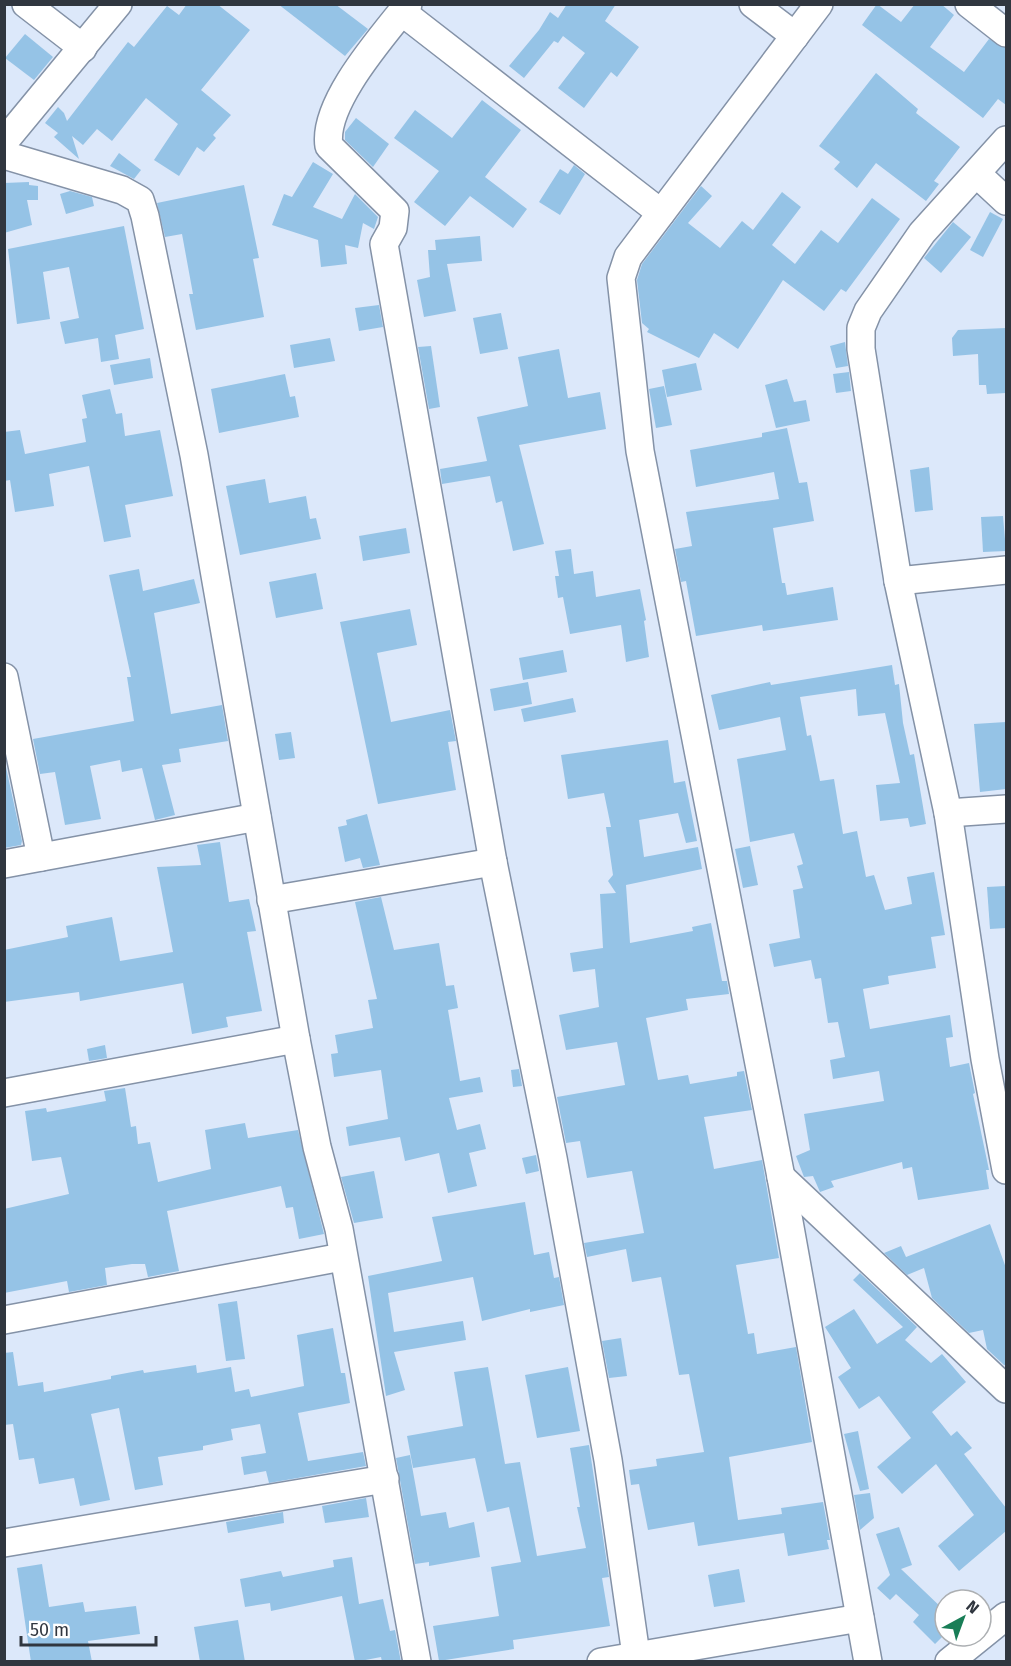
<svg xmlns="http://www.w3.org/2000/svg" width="1011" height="1666" viewBox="0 0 1011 1666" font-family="'Fira Sans',sans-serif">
<rect width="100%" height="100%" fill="#dce8fa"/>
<g fill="#95c3e6">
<polygon points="187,4 217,4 250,30 201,90 231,115 213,135 216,138 204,152 197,147 179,176 154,160 178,124 146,98 112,141 97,129 83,145 72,136 79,159 54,137 58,133 45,123 58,107 64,113 67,121 128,42 134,47 167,6 179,15"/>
<polygon points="278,4 335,4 368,29 345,56"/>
<polygon points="567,4 616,4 605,21 639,47 617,77 611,72 584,108 558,88 585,53 563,36 558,43 554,41 524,78 509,66 539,30 550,12 558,18"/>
<polygon points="877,4 901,22 915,4 941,4 954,15 930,47 964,72 989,39 1006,48 1006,105 998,99 983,118 862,25"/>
<polygon points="25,34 53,57 34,80 5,58"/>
<polygon points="876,73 918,109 916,113 960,147 934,181 939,184 926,201 876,163 857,188 834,169 840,162 819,146"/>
<polygon points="482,100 521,130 485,177 527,209 513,228 470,196 445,226 414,202 439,171 394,138 415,110 452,138"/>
<polygon points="356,118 389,144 373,167 345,140 345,132"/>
<polygon points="119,153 141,170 134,179 110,166"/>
<polygon points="313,162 333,174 313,207 342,219 355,194 378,217 374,229 363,223 358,248 345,245 347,264 321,267 318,240 272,225 284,194 292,197"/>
<polygon points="574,165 585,174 560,215 539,202 560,169 568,174"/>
<polygon points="29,182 29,185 38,186 38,200 27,200 32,225 4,233 4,183"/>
<polygon points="244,185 259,258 253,259 264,317 196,330 189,294 193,294 182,234 165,237 157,203"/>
<polygon points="701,186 712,196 688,223 720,248 742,221 753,230 782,192 801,207 772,245 795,264 821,230 838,243 872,198 900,219 846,292 841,289 824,311 783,280 738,349 714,333 699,358 647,332 649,329 642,323 637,280 642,264"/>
<polygon points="70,191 92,197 94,206 66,214 60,194"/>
<polygon points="990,212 1003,219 983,257 970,250"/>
<polygon points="953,222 971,237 941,273 924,258"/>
<polygon points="124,226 144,329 115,335 119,359 101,362 98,338 65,344 60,322 79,318 69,267 43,272 50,319 17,324 8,249"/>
<polygon points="480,236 482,261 447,264 456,311 424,317 417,280 430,277 428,250 436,250 435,240"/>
<polygon points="379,305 383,327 359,331 355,308"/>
<polygon points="501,313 508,349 480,354 473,318"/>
<polygon points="1006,328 1006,393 987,394 986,385 979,385 978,354 953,356 952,338 958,330"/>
<polygon points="330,338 335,361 294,368 290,345"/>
<polygon points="845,342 848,366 836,368 830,346"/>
<polygon points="431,346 440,407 429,409 418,347"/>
<polygon points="559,349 568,398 600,392 606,429 519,445 544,544 513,551 502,501 496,503 490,476 442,484 440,469 487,461 477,417 528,406 518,357"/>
<polygon points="150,358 153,378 114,385 110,365"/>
<polygon points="696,363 702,390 667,397 662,370"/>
<polygon points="849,372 851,391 836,393 833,374"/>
<polygon points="285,374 290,397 295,396 299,417 219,433 211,389"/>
<polygon points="787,379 794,402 806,400 810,421 776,428 765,385"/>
<polygon points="664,386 672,425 656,428 649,389"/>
<polygon points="110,389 116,414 122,413 125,436 160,430 173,496 125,505 131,537 104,542 89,466 49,474 54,506 15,512 10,480 4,481 4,432 20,430 25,454 86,442 82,419 87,418 82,395"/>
<polygon points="787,428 799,483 807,482 814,521 773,528 782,583 785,583 787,595 833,587 838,620 763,631 762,625 696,636 686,581 681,582 675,549 692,546 686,512 779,499 774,472 696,487 690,450 762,437 762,433"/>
<polygon points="929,467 933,510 915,512 910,470"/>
<polygon points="265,479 269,503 306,496 310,519 316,518 321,539 240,555 226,486"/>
<polygon points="1003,516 1006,551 983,552 981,517"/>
<polygon points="406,528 410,553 363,561 359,536"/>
<polygon points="571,549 574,574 593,571 596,597 640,589 646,620 644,621 649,657 626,662 621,625 570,634 563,597 558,598 555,576 559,576 555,551"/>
<polygon points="139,569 143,591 194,579 200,603 154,613 171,714 222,705 228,741 179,749 181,762 162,765 175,815 155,820 142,768 122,772 120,760 90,766 101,819 65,825 55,772 40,774 33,739 134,721 127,677 131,677 109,575"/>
<polygon points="316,573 323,609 276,618 269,582"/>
<polygon points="410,609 417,645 377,653 391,722 450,710 456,741 448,742 456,790 378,804 340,622"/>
<polygon points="563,650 567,672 523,680 519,658"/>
<polygon points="892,665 895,685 899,684 903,723 910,755 914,754 926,824 910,827 908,818 880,821 876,785 900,783 885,713 858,716 856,689 800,697 807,736 811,735 820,781 834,779 843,834 857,831 866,877 874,875 885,910 912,904 907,877 934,872 945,935 931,937 936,968 888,976 889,984 863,989 870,1029 950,1015 953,1037 946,1038 950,1067 969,1063 975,1093 973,1094 989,1170 986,1170 989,1189 918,1200 912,1167 903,1169 902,1162 831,1181 834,1187 820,1192 813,1176 804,1177 796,1156 810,1150 804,1114 884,1101 879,1071 833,1079 830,1060 845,1057 838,1022 828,1023 821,978 815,979 811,960 774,967 769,944 800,938 793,890 803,888 797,866 803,864 794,833 750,842 737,759 786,750 781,723 780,717 719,730 711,695 770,682 771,685"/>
<polygon points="528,682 532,704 494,711 490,689"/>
<polygon points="573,698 576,712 524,722 521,709"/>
<polygon points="1006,722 1006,789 980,792 974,724"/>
<polygon points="291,732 295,758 279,760 275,734"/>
<polygon points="668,740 674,783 685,781 697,841 686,843 678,813 639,820 644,857 698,847 702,869 626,885 630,943 693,931 692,927 711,923 722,981 727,981 729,994 686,999 688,1010 646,1018 658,1080 688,1075 690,1084 737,1076 737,1072 744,1071 752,1110 704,1117 714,1169 762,1160 779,1258 736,1265 748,1334 754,1333 757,1354 796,1347 812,1442 729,1457 738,1520 782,1514 781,1508 823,1502 830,1540 827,1540 829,1549 788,1556 784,1533 698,1546 694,1522 648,1530 639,1484 631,1485 629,1470 657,1466 656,1459 704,1452 689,1374 679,1375 661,1277 632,1282 626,1249 587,1257 584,1243 644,1233 632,1171 587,1178 580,1141 566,1143 557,1097 625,1085 617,1042 566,1050 559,1015 599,1007 595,969 573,972 570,953 603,948 600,894 616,893 608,881 613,875 606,827 611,827 604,793 568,799 561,755"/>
<polygon points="4,758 22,841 21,845 4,848"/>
<polygon points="367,814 380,865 363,868 360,858 345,862 338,827 347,825 346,820"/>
<polygon points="220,842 229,902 249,899 256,931 247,932 262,1011 226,1017 228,1027 192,1034 183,983 80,1001 79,992 4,1002 4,950 68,937 66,926 112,917 120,961 173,952 157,867 201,865 197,845"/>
<polygon points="750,846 758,885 743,888 735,849"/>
<polygon points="1006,886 1006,928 990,929 987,887"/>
<polygon points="381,897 394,950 439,943 446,986 454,985 458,1008 448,1010 460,1081 480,1077 483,1092 449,1098 457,1130 480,1124 486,1149 469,1153 477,1186 448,1193 439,1153 405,1161 400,1137 349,1146 346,1127 388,1119 381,1070 334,1077 331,1054 338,1053 335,1035 373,1028 368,1000 377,999 355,902"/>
<polygon points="105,1045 107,1058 89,1061 87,1049"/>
<polygon points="519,1069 522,1086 513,1087 511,1070"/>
<polygon points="125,1088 131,1127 136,1126 138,1144 150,1142 158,1182 211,1169 205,1130 245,1123 248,1138 298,1130 324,1234 299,1239 293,1207 286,1208 281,1186 167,1211 179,1271 148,1277 145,1264 132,1264 105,1268 107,1285 69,1292 67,1281 4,1293 4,1209 69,1194 61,1157 32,1161 25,1111 46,1108 47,1112 106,1101 104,1091"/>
<polygon points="536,1155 539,1171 526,1174 522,1158"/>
<polygon points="374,1171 383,1218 354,1223 341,1177"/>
<polygon points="525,1202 534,1255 549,1252 554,1278 559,1277 564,1305 530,1312 530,1309 482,1321 473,1277 388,1293 394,1332 463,1321 466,1340 394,1352 405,1390 386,1396 368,1276 442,1261 432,1217"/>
<polygon points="990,1224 1006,1268 1006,1365 1004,1365 987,1349 983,1330 969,1333 932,1298 924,1268 907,1275 884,1253 901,1246 906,1257"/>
<polygon points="860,1273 917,1327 905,1340 931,1363 942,1354 966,1382 932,1412 951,1436 957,1431 972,1448 964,1454 1006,1508 1006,1531 959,1571 938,1546 974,1515 936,1464 902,1494 877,1467 911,1438 879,1396 859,1409 838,1377 851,1368 825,1327 854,1309 877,1344 903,1327 853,1280"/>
<polygon points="237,1301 245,1359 226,1361 218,1304"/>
<polygon points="333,1328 341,1373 345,1373 350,1403 298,1413 308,1461 363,1452 366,1466 269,1483 266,1471 244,1475 241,1457 266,1453 260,1424 231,1429 233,1440 203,1446 203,1450 158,1457 163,1485 135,1490 119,1408 91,1414 110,1500 80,1506 74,1478 39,1484 34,1458 19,1460 13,1424 4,1425 4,1353 13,1352 18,1386 43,1382 44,1392 111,1379 111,1376 143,1370 144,1373 196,1365 197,1373 231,1367 235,1392 249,1389 251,1397 304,1386 297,1335"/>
<polygon points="621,1338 627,1376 609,1378 602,1341"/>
<polygon points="488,1367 505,1464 520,1462 537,1556 586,1548 577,1507 580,1507 570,1448 589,1445 609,1577 602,1578 610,1626 513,1640 514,1649 439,1661 433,1626 499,1616 491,1567 521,1562 509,1507 487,1512 475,1458 413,1468 407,1436 463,1426 454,1372"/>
<polygon points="568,1367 580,1431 537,1438 525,1375"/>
<polygon points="858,1431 869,1489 860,1491 844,1434"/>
<polygon points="410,1455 421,1516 446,1512 449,1528 474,1522 480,1557 429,1566 429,1562 415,1564 396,1458"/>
<polygon points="870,1493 874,1518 860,1530 854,1495"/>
<polygon points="366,1498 369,1517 325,1523 322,1506"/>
<polygon points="283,1512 284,1523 228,1533 226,1522"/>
<polygon points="899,1527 912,1565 901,1569 945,1611 945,1634 935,1644 913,1622 919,1615 896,1594 890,1600 877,1588 890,1575 876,1534"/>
<polygon points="352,1557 359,1604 383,1599 390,1631 395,1630 401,1662 382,1662 381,1657 355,1662 342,1596 271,1611 270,1603 245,1607 240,1579 281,1571 283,1577 334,1567 333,1560"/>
<polygon points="42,1564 49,1607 83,1602 85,1612 136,1606 140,1634 88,1641 92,1662 31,1662 17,1568"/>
<polygon points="739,1569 745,1602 714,1607 708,1575"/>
<polygon points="238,1620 245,1662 200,1662 194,1627"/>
</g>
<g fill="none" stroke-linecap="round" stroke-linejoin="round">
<defs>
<g id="minor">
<polyline points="26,4 83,48"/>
<path d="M408 4C382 37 322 104 329 146L395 211 393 228 384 244 493 862 553 1158 608 1460 636 1655"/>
<polyline points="753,4 795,36"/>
<polyline points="819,4 628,257 621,278 640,451 781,1177 868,1662"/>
<polyline points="969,4 1006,33"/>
<polyline points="402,12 661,213"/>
<polyline points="1006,140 922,233 868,311 861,328 861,349 898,581 1006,570"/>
<polyline points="4,142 118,4"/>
<polyline points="4,155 122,190 140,200 145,216 194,455 296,1039 317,1147 339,1229 417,1662"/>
<polyline points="977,174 1006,201"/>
<polyline points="898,581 948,813 985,1059 1006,1170"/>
<polyline points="4,677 41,857"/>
<polyline points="948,813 1006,809"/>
<polyline points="4,864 257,817"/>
<polyline points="271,900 493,862"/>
<polyline points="4,1093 296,1039"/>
<polyline points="781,1177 1006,1389"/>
<polyline points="4,1320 342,1257"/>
<polyline points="4,1543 385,1479"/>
<polyline points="601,1662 860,1618"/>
<polyline points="949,1662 1006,1616"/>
</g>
</defs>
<use href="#minor" stroke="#8492a7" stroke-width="30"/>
<use href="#minor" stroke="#fff" stroke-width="27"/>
</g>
<rect width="1011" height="1666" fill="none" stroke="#30363f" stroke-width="12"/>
<g transform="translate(963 1618) rotate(41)"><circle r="28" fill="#ffffff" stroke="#acafb2" stroke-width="1.5"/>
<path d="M0-4.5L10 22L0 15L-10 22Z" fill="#197e57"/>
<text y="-9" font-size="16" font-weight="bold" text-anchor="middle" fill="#30363f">N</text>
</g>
<path d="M21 1636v9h135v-9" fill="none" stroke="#30363f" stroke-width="3"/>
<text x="30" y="1636" font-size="18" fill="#30363f" stroke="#ffffff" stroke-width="4.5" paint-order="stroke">50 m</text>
</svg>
